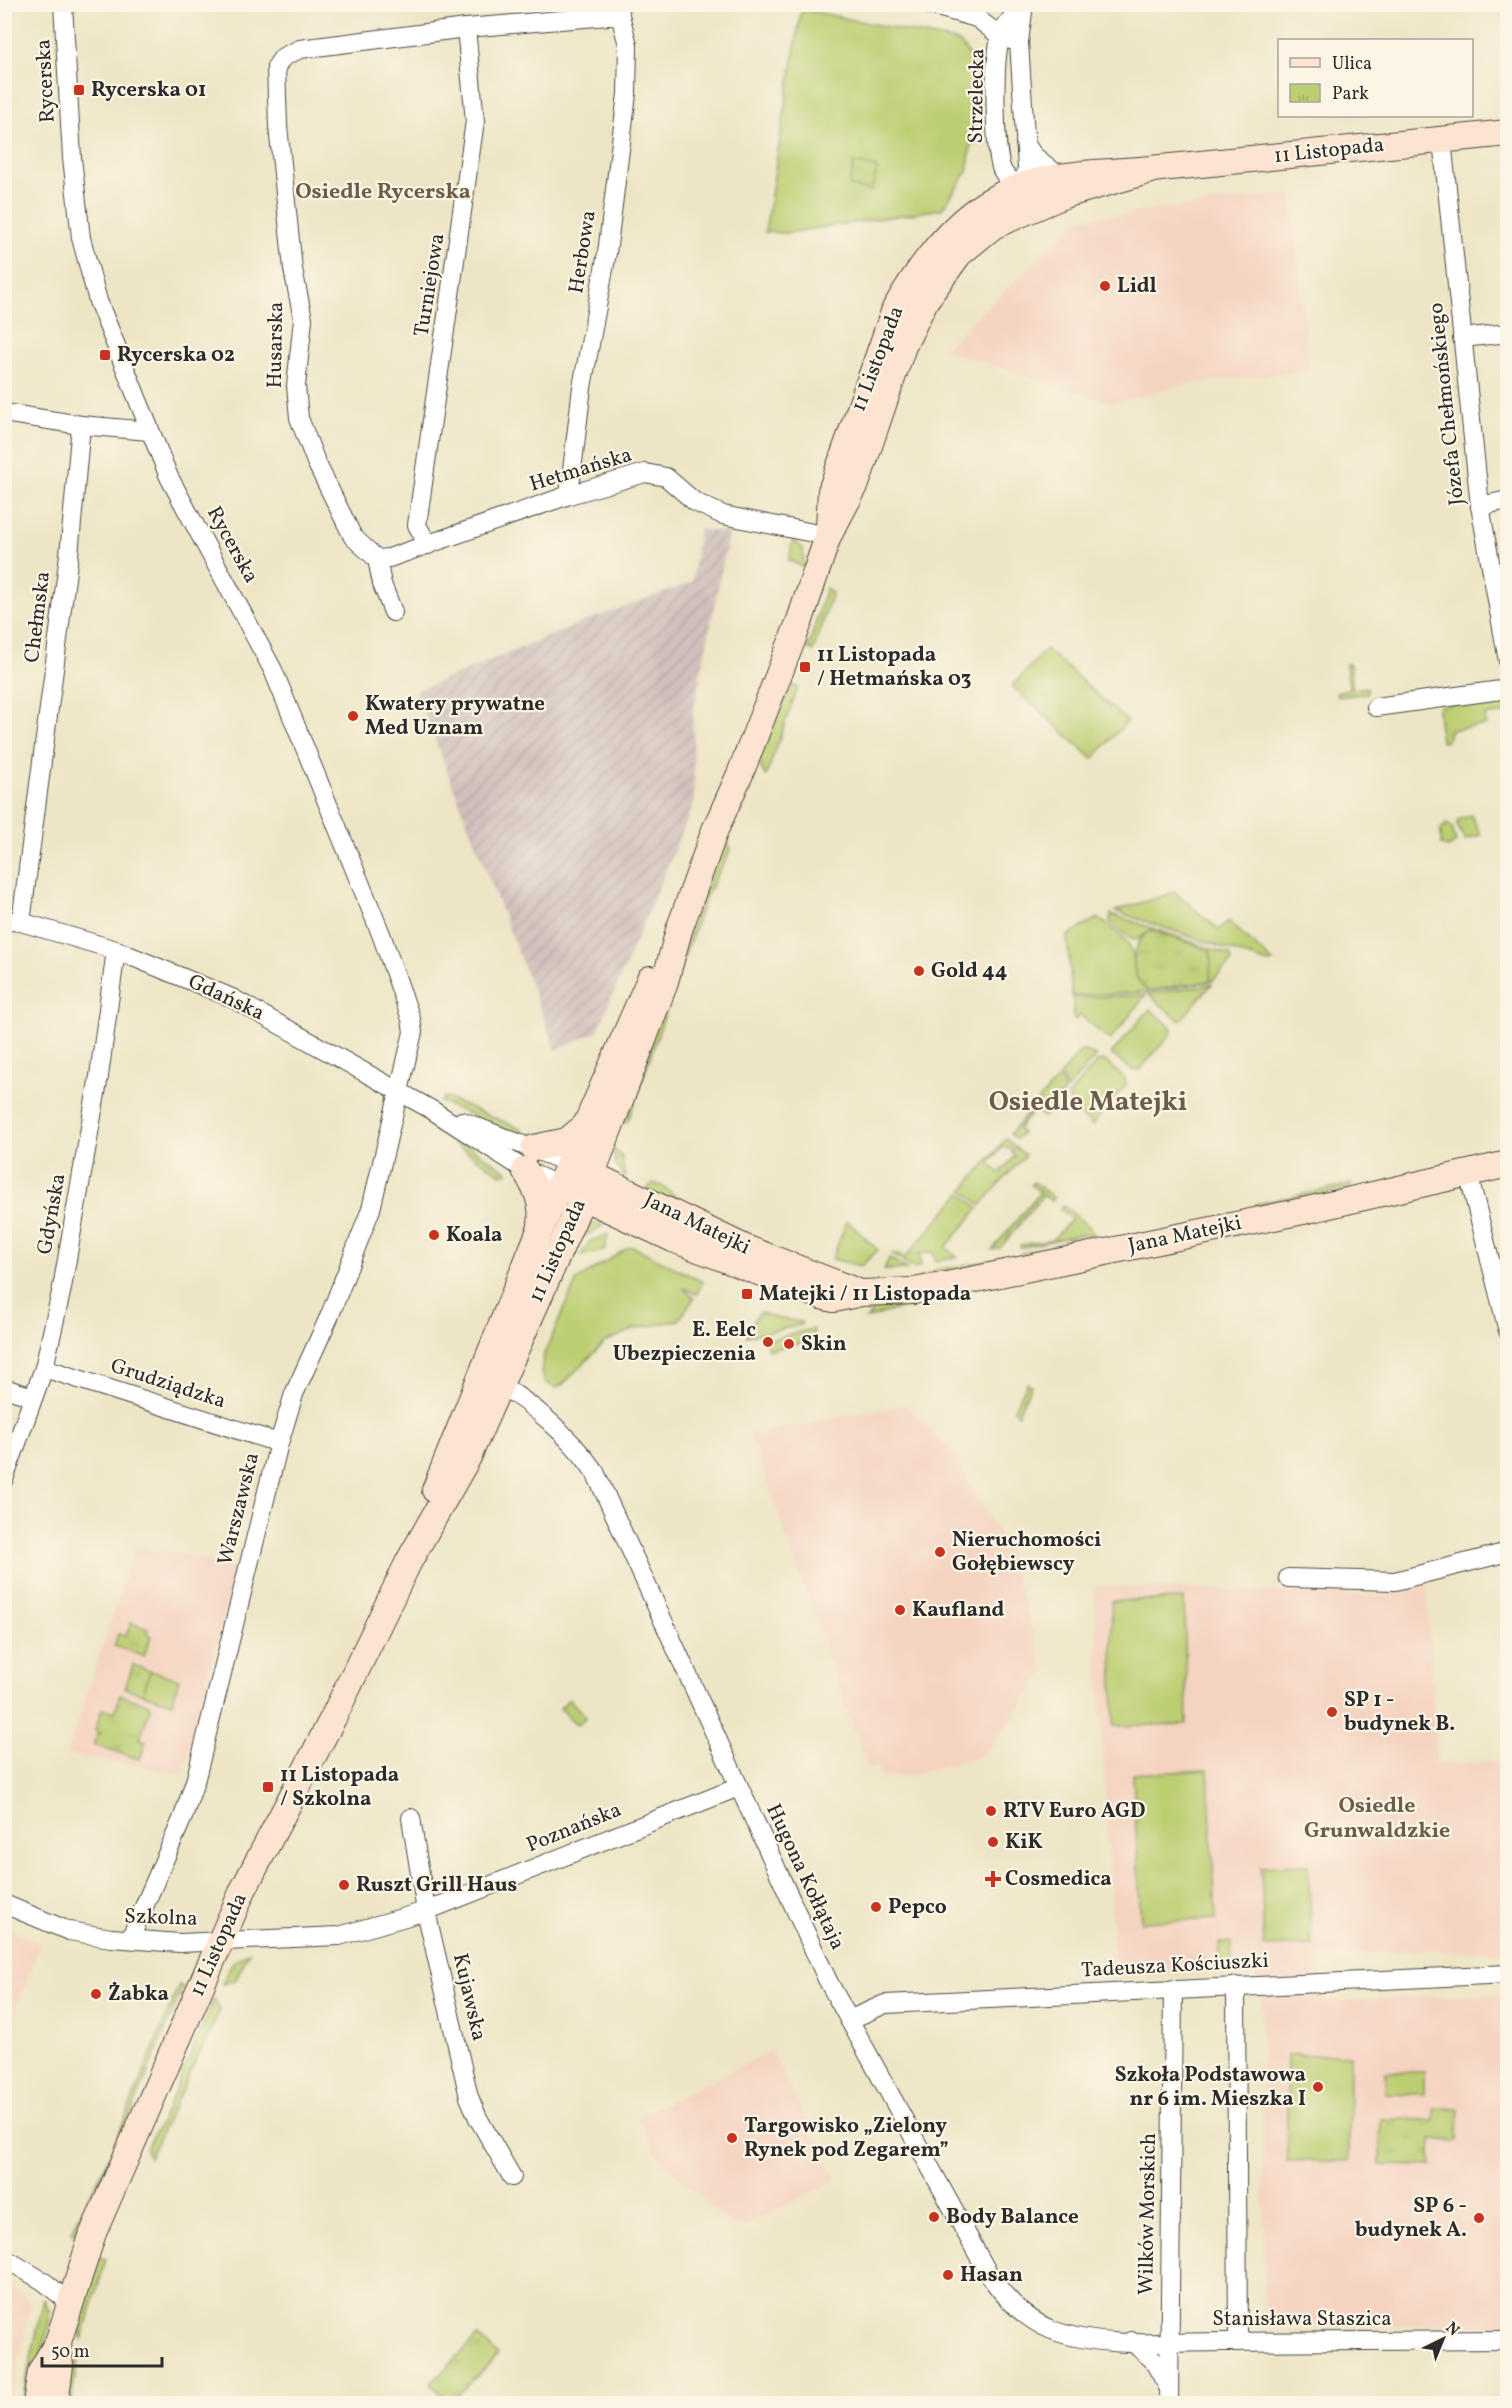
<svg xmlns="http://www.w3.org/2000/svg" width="1512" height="2408" viewBox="0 0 1512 2408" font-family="Vollkorn,serif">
<defs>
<pattern id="industrial-furrows" width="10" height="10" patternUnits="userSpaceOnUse" patternTransform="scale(1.5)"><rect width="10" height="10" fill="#d0c0bc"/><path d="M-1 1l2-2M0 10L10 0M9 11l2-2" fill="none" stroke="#b3a5a2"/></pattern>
<pattern id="park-tufts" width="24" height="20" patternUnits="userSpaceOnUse" patternTransform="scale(1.5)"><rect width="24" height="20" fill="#bbce71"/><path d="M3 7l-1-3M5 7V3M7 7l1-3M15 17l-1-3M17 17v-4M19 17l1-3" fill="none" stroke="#a1b162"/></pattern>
</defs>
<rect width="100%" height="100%" fill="#fcf5e5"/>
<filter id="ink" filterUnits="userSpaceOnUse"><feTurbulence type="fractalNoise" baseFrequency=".0167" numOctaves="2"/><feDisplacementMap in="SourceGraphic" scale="12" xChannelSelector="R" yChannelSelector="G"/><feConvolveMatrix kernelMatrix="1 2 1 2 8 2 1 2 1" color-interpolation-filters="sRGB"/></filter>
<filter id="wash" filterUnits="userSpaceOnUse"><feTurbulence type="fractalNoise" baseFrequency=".008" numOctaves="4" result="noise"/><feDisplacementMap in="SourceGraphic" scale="24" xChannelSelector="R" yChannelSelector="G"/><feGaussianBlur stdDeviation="1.35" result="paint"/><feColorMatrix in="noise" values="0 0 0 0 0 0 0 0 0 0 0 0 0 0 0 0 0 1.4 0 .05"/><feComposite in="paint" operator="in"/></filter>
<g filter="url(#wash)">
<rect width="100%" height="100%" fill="#ede5c5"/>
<g fill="#f4d3c0">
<polygon points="1291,194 1309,371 1188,384 1111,403 943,349 1081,219"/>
<polygon points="905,1405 949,1449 1007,1547 1045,1672 993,1744 978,1757 909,1775 882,1777 878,1767 868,1769 750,1434"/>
<polygon points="136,1545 236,1568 183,1774 67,1754"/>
<polygon points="1427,1585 1437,1764 1507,1761 1507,1952 1418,1951 1322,1955 1319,1968 1321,1968 1325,2001 1507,1994 1507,2325 1265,2325 1261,2003 1255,1971 1115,1977 1094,1586 1382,1596"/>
<polygon points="5,1927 40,1944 5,2041"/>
<polygon points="771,2051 837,2180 745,2226 732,2226 659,2159 638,2117"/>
<polygon points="5,2280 31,2304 10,2404 4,2403"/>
</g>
<polygon fill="url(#industrial-furrows)" points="699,529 729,533 693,712 694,804 597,1032 556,1050 416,691 583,622 692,582"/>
<g fill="#bbce71" stroke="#737c4e" stroke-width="1.5">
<polygon points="806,10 959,42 977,65 973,133 967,172 942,209 785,233 765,232 801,11"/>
<polygon points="793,539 803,549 804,568 789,560"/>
<polygon points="826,588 832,593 813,651 808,648"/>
<polygon points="1046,649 1127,721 1093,759 1012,686"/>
<polygon points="1346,664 1350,664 1353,689 1367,687 1367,693 1338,697 1336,692 1349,689"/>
<path d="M794 685 798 687 766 776C746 754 781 707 794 685Z"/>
<polygon points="1507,696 1507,713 1485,716 1486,725 1449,730 1447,741 1441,742 1438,710 1440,706"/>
<polygon points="1471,815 1481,835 1465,840 1457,825 1458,820"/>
<polygon points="1447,824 1452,828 1456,842 1448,847 1441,845 1441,829"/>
<polygon points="727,841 731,849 704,901 628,1121 618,1125 714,866"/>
<polygon points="1175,892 1219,930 1228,921 1273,962 1268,963 1115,911"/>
<path d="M1111 914 1230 955 1232 961 1212 981 1146 992 1072 996 1067 936 1098 918C1115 931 1135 941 1134 965L1145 934 1139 939H1131L1110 922Z"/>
<polygon points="1212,984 1180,1021 1148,994"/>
<polygon points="1146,995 1110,1040 1080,1015 1075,1020 1073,1017 1073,998"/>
<polygon points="1150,1009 1171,1027 1172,1032 1140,1070 1132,1070 1111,1054"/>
<polygon points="1081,1050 1096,1056 1066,1090 1061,1075"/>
<polygon points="1104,1060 1125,1079 1126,1085 1092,1125 1072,1108 1068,1096 1097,1062"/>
<polygon points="1059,1077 1064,1092 1044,1117 1034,1110 1018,1129 1022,1133 1016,1139 1010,1134"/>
<polygon points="444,1097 522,1129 523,1138 441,1102"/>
<polygon points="432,1122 508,1172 501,1174 429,1127"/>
<polygon points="1006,1139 1013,1145 1008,1149 1003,1146 989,1163 1000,1173 1015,1156 1011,1152 1015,1147 1025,1155 981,1205 963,1190"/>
<polygon points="612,1148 622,1157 625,1178 615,1163"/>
<polygon points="1034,1182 1054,1198 1051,1201 1043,1195 1000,1248 992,1250 1040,1192 1031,1185"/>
<polygon points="653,1183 662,1186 707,1220 646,1190"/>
<polygon points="1352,1184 1350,1188 1286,1203 1256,1206 1255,1204"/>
<polygon points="961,1193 979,1208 946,1247 957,1257 936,1261 933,1252 919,1254 921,1266 914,1268 892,1254 897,1253 905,1258"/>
<polygon points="1063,1205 1090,1228 1093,1235 1079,1235 1020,1248 1020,1245 1052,1240 1072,1219 1060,1209"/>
<polygon points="847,1221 878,1250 861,1266 832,1259"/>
<path d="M605 1222C598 1232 588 1236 575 1236L590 1225Z"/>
<polygon points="608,1234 604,1251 581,1255 590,1241"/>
<polygon points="1079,1240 1091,1240 1088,1246 1022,1258 1021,1253"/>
<polygon points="629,1247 634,1247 703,1282 697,1294 683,1288 694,1298 679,1320 635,1329 605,1342 562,1385 555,1388 545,1382 541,1372 544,1354 577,1280"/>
<polygon points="889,1258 907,1269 884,1270"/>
<polygon points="1006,1258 1007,1261 920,1278 936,1270"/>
<polygon points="918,1302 867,1319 873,1309"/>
<polygon points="760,1312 775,1318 802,1322 801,1325 747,1336 746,1332"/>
<polygon points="813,1329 815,1340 768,1350 766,1340"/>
<polygon points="1027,1383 1031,1385 1017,1415 1014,1409"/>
<polygon points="1184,1599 1187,1724 1114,1726 1111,1601"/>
<polygon points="150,1671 179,1679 172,1703 143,1694"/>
<polygon points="569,1699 586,1717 577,1725 560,1708"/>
<polygon points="1208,1770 1216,1919 1141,1922 1133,1774"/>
<polygon points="1308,1865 1312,1945 1264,1947 1261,1867"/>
<polygon points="1231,1942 1232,1964 1220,1964 1219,1943"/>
<polygon points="249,1952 235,1981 222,1984 232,1963"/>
<polygon points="179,1985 183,1987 122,2136 75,2235 71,2232 109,2158"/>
<polygon points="214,1999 220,2010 149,2158 146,2149 167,2110"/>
<polygon points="1287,2055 1350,2055 1349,2161 1287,2161"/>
<polygon points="1385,2072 1424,2072 1424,2094 1385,2093"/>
<polygon points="100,2257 106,2259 82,2339 78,2326"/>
<polygon points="44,2299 49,2311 49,2325 29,2403 21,2404"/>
<polygon points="78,2358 71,2403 63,2404 69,2365"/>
</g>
<g fill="url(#park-tufts)" stroke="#737c4e" stroke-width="1.5">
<polygon points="854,163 877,168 872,191 849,186"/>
<path d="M1151 930 1211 951 1210 981 1148 991C1127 975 1131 944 1151 930Z"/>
<polygon points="131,1623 148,1629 147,1634 151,1636 144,1656 114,1646 118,1634 126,1636"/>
<polygon points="133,1665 150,1671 143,1694 125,1688"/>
<polygon points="120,1695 151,1705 140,1739 146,1741 140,1759 94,1745 98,1733 95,1731 102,1709 115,1712"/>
<polygon points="1434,2108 1459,2109 1458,2141 1431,2140 1431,2166 1380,2165 1381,2119 1434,2120"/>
<polygon points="478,2336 498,2355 450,2403 430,2384"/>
</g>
</g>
<g filter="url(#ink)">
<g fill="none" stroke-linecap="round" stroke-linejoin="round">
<defs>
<g id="street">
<polyline points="63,4 72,158 81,238 98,301 169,477 273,670 381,934 411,1019 413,1032 371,1209 330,1315 294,1394 279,1443 196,1778 183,1817 130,1939"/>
<polyline points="927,4 977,18 1001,37 1010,40"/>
<path d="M1022 4C1015 14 1005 25 1001 36 993 57 994 150 1002 170 1007 181 1020 183 1024 192"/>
<polyline points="1442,140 1480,506 1508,661"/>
<polyline points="1025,143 1033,155 1058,175"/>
<polyline points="1022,187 1027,168 1019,42 1024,4"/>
<polyline points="1462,338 1508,333"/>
<polyline points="4,413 81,425 149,431"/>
<polyline points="569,495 582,387 607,253 627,94 628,45 617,4"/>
<polyline points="1480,506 1508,500"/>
<polyline points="428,545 417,525 475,121 466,28"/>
<polyline points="377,559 389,558 569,495 645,473 666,477 695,502 723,515 828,536"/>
<polyline points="393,612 382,584 377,559 353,537 316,462 299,418 296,386 303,319 293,269 278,126 276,67 283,57 300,49 466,28 620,15"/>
<polyline points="1376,707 1508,689"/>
<polyline points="4,920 21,922 116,950 232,998 432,1110 525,1170 559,1186"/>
<polyline points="21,922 69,555 81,425"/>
<polyline points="462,1121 569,1163"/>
<polyline points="1468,1173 1508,1331"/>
<polyline points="44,1368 279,1443"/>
<path d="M490 1379C530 1401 569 1435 595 1472L828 1981 988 2273C1004 2297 1024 2319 1052 2330 1101 2349 1171 2342 1224 2342 1319 2341 1413 2341 1508 2340"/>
<polyline points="4,1388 33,1397"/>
<polyline points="4,1479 44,1368 62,1288 99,1076 116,950"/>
<polyline points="1288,1578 1395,1581 1508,1552"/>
<polyline points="411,1818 426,1911 469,2097 478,2118 512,2177"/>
<polyline points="4,1904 69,1931 111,1938 180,1943 339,1936 426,1911 739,1787"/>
<polyline points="1236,1986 1238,2342"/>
<polyline points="849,2020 885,2004 1508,1974"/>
<polyline points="4,2258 43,2281 70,2303"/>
<polyline points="1131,2341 1153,2360 1167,2385"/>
<polyline points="1169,2404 1173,1989"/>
</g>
<g id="secondary">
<path d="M829 526 831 491 895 309C919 267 952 220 997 197 1046 171 1098 174 1151 169 1270 158 1389 146 1508 133"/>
<polyline points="534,1148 567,1141 585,1126"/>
<polyline points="576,1167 743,1247 858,1292"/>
<path d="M525 1170C536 1188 544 1203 541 1225"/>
<polyline points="559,1186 673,1239 821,1296 834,1299 861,1293 913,1291 947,1285 1303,1211 1508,1164"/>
<polyline points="435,1490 540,1230 650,979"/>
<polyline points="36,2404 41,2371 58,2342 93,2233 243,1890 333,1718 409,1561 468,1457 583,1197 664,985 679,930 715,830 740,774 800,620 828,536 856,484 903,346 925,301 959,254 993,226 1064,195 1151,170"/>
<polyline points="55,2404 60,2366 58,2343"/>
</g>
</defs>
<use href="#street" stroke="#484742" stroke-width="20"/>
<use href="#secondary" stroke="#484742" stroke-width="28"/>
<use href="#street" stroke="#fff" stroke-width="18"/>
<use href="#secondary" stroke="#fde4d0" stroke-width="26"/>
</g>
</g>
<g fill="#c8321e" stroke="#fcf5e5" stroke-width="2">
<rect x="73" y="84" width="12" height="12" rx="3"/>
<circle cx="1105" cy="286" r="6"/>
<rect x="99" y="349" width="12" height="12" rx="3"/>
<rect x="799" y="661" width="12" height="12" rx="3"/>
<circle cx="353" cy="716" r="6"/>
<circle cx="919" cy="971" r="6"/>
<circle cx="434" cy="1235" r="6"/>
<rect x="741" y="1288" width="12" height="12" rx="3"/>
<circle cx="768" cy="1342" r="6"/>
<circle cx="789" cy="1344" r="6"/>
<circle cx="940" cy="1552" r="6"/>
<circle cx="900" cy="1610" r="6"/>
<circle cx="1332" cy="1712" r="6"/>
<rect x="262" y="1781" width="12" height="12" rx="3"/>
<circle cx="991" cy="1811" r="6"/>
<circle cx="993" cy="1842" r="6"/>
<path d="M990 1870h6v6h6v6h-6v6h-6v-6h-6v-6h6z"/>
<circle cx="344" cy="1885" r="6"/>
<circle cx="876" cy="1907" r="6"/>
<circle cx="96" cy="1994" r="6"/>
<circle cx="1318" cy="2087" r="6"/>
<circle cx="732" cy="2138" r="6"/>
<circle cx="934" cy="2217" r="6"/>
<circle cx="1479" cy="2218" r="6"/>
<circle cx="948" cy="2275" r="6"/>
</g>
<g text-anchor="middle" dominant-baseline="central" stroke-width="4.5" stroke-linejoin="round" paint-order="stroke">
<g font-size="21" fill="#2b2b2b" stroke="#fcf5e5">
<text transform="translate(46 81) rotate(-93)">Rycerska</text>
<text transform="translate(977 96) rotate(-89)">Strzelecka</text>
<text transform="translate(1329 151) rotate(-6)">11 Listopada</text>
<text transform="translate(583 252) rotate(-81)">Herbowa</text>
<text transform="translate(430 285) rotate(-81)">Turniejowa</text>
<text transform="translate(276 345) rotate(-89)">Husarska</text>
<text transform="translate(878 359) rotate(-69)">11 Listopada</text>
<text transform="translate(1447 404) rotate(-96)">Józefa Chełmońskiego</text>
<text transform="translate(581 470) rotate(-17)">Hetmańska</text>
<text transform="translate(232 545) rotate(61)">Rycerska</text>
<text transform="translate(38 617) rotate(-83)">Chełmska</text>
<text transform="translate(226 998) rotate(25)">Gdańska</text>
<text transform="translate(52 1214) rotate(-80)">Gdyńska</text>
<text transform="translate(697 1224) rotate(26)">Jana Matejki</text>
<text transform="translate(1185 1235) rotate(-12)">Jana Matejki</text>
<text transform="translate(558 1251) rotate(-66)">11 Listopada</text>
<text transform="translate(168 1384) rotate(18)">Grudziądzka</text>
<text transform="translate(239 1509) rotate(-76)">Warszawska</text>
<text transform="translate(574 1828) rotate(-22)">Poznańska</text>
<text transform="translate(805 1877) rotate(65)">Hugona Kołłątaja</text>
<text transform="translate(161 1918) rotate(2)">Szkolna</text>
<text transform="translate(219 1945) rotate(-66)">11 Listopada</text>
<text transform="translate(1175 1966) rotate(-3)">Tadeusza Kościuszki</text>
<text transform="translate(469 1997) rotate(77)">Kujawska</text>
<text transform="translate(1148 2214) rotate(-89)">Wilków Morskich</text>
<text x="1302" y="2319">Stanisława Staszica</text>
</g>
<g font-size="21" font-weight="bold" fill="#2b2b2b" stroke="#fcf5e5" text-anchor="start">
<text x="91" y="90">Rycerska 01</text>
<text x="1117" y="286">Lidl</text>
<text x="117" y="355">Rycerska 02</text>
<text x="817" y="655">11 Listopada<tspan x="817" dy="24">/ Hetmańska 03</tspan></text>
<text x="365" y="704">Kwatery prywatne<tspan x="365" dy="24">Med Uznam</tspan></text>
<text x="931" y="971">Gold 44</text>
<text x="446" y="1235">Koala</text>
<text x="759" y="1294">Matejki / 11 Listopada</text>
<text x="756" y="1330" text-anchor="end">E. Eelc<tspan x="756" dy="24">Ubezpieczenia</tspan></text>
<text x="801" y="1344">Skin</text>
<text x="952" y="1540">Nieruchomości<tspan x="952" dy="24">Gołębiewscy</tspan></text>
<text x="912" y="1610">Kaufland</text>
<text x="1344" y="1700">SP 1 -<tspan x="1344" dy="24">budynek B.</tspan></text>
<text x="280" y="1775">11 Listopada<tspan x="280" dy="24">/ Szkolna</tspan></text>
<text x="1003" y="1811">RTV Euro AGD</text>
<text x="1005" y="1842">KiK</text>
<text x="1005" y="1879">Cosmedica</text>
<text x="356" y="1885">Ruszt Grill Haus</text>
<text x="888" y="1907">Pepco</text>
<text x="108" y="1994">Żabka</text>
<text x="1306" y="2075" text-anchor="end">Szkoła Podstawowa<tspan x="1306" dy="24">nr 6 im. Mieszka I</tspan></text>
<text x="744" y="2126">Targowisko „Zielony<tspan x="744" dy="24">Rynek pod Zegarem”</tspan></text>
<text x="1467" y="2206" text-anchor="end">SP 6 -<tspan x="1467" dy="24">budynek A.</tspan></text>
<text x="946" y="2217">Body Balance</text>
<text x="960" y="2275">Hasan</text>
</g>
<g font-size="22" font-weight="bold" fill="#6c5d4a" stroke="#fcf5e5">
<text x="383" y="192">Osiedle Rycerska</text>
<text x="1377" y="1806">Osiedle<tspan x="1377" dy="25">Grunwaldzkie</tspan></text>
</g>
<g font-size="27" font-weight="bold" fill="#6c5d4a" stroke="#fcf5e5">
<text x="1088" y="1103">Osiedle Matejki</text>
</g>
</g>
<rect width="1512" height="2408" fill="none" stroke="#fcf5e5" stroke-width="24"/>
<rect x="1278" y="39" width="195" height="78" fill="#fcf5e5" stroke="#a8a49b" stroke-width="1.5"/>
<rect x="1290" y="58" width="30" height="9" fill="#fde4d0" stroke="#a8a49b" stroke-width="1.5"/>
<text x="1332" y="69" font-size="18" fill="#2b2b2b">Ulica</text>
<rect x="1290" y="84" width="30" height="18" fill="url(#park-tufts)" stroke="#a8a49b" stroke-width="1.5"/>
<text x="1332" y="99" font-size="18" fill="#2b2b2b">Park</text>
<g transform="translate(1443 2339) rotate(43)" stroke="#fcf5e5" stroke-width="4.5" paint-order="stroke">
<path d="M0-4.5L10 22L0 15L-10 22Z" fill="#2b2b2b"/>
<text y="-9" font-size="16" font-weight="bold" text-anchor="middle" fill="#2b2b2b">N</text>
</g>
<path d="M42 2357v9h120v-9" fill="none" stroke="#2b2b2b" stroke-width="3"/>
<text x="51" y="2357" font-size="18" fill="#2b2b2b" stroke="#fcf5e5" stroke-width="4.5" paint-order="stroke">50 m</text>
</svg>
